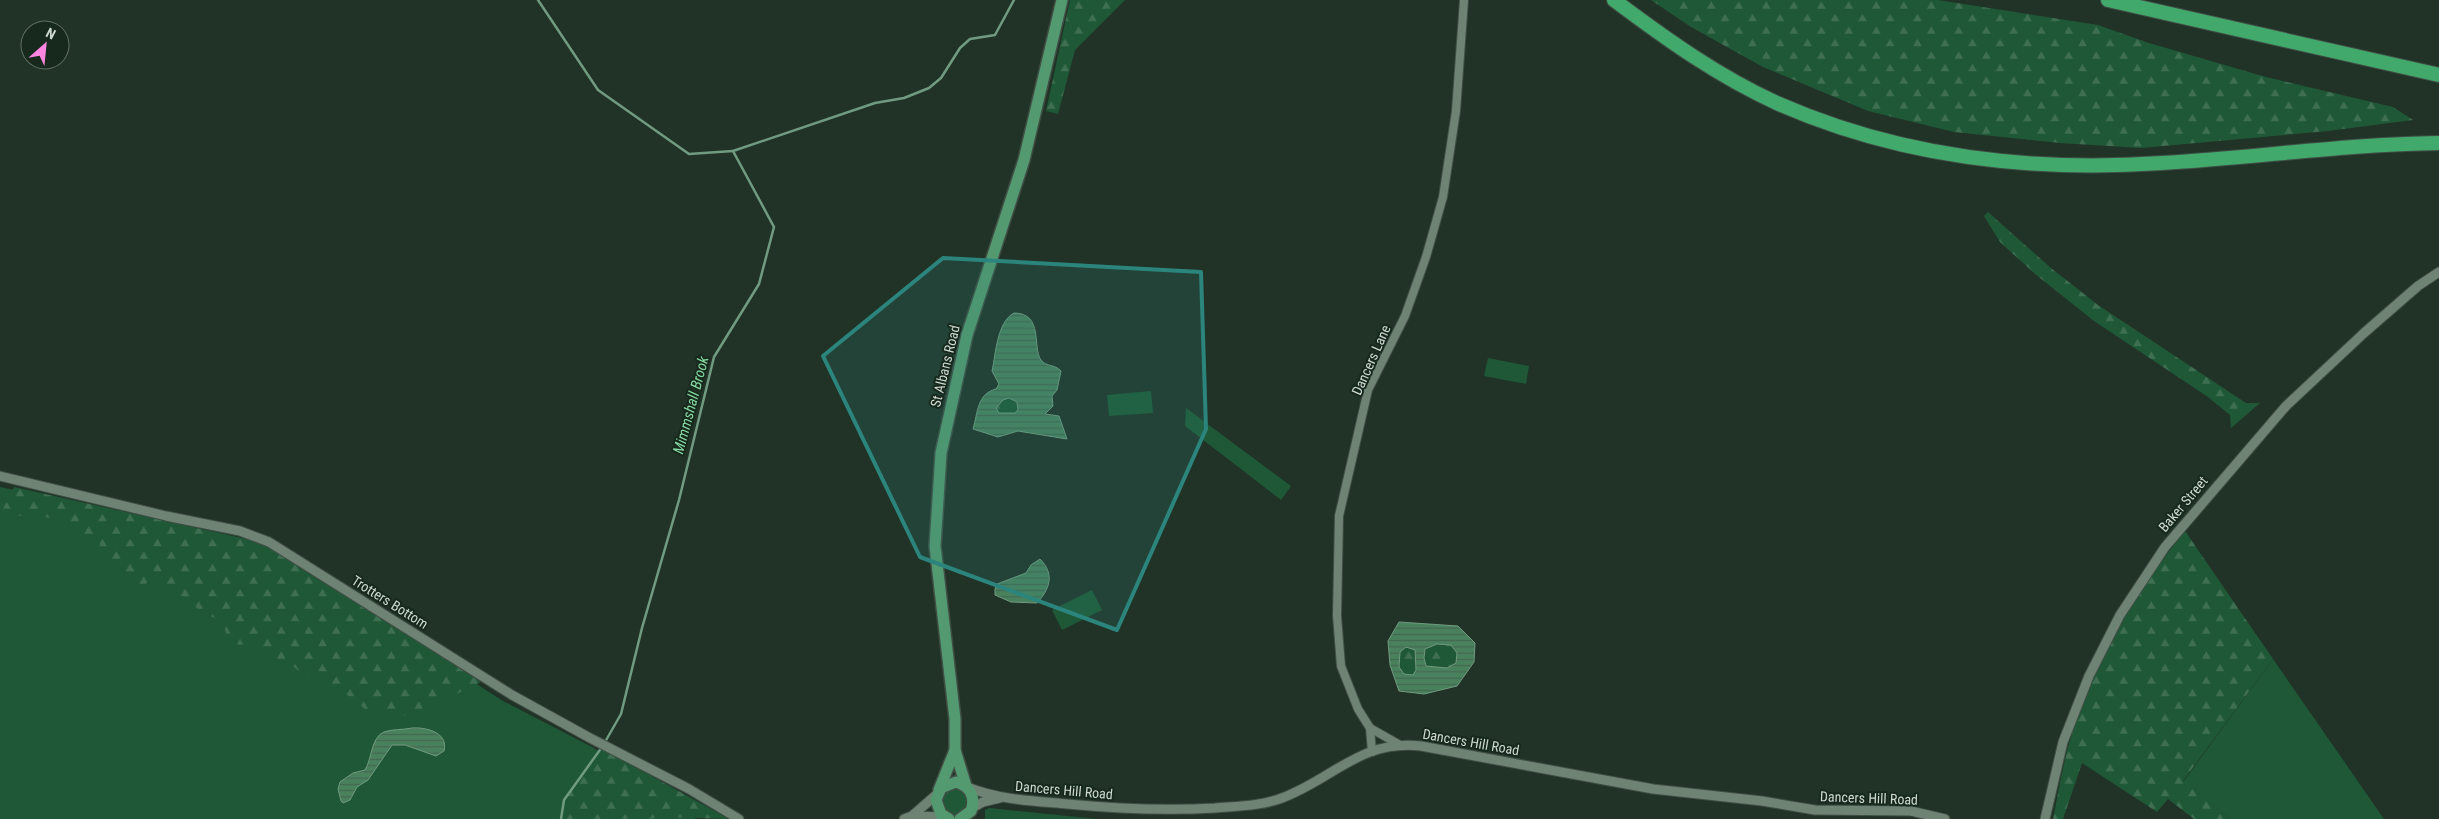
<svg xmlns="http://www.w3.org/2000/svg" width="2439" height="819" viewBox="0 0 2439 819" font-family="'Roboto Condensed',sans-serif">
<defs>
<pattern id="forest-firs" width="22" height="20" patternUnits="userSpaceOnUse" patternTransform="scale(1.25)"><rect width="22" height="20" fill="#1e5836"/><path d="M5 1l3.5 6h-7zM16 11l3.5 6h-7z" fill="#3e6f52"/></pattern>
<pattern id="water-rules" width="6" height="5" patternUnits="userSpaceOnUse" patternTransform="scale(1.25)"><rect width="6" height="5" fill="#49815d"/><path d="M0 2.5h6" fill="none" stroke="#456751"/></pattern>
</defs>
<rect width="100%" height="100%" fill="#213327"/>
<g fill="#1e5836">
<polygon points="1488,358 1529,366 1526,384 1484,376"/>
<polygon points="1151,391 1153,413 1109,416 1107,395"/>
<polygon points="1186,408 1291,486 1281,500 1185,426"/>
<polygon points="0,487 255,541 503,701 594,748 696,819 0,819"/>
<polygon points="1092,590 1102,610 1062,630 1052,610"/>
<polygon points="2273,659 2384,819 2230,819 2183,782"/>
<circle cx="955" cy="801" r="14"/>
<polygon points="989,808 1097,819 985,819 985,810"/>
</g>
<g fill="url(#forest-firs)">
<polygon points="1070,0 1125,0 1075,50 1058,114 1046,111"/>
<polygon points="1651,0 1938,0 2098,25 2149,43 2266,77 2393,107 2413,120 2328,131 2141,148 2060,143 1954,132 1868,111 1763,67 1691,27"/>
<polygon points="1988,212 2051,268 2098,305 2246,403 2260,403 2231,428 2230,415 2208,397 2094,321 2035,274 2000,242 1984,216"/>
<polygon points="1008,398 1017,402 1018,410 1015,413 999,413 996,408 1003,400"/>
<polygon points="14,487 255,541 294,560 481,682 447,699 400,717 368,712 351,697 302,674 293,666 280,661 266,659 259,642 239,645 228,638 222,622 198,609 166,585 150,579 143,587 123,579 108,564 109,558 98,553 100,544 57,518 0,515"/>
<path d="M2185 531 2273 659 2183 781 2230 819H2194L2168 799 2157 812 2082 763 2063 819H2053C2058 794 2062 769 2069 744 2090 666 2134 594 2185 531Z"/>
<polygon points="1437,644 1451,645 1457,653 1456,663 1447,668 1426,666 1424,658 1425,649"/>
<polygon points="1406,647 1415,650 1416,671 1413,675 1404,674 1399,667 1400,652"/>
<polygon points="601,748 729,819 659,817 650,819 561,819 564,800"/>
</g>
<g fill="url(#water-rules)" stroke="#719b80" fill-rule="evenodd">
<path d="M1014 313C1044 313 1032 348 1041 360 1046 367 1055 364 1061 371L1057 390 1052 396 1053 406 1045 414 1059 416 1067 439 1018 431 998 437 973 429C978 412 977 394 996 389L999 384 992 371C996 353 997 322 1014 313ZM1009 398 1017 402 1018 410 1015 413H999L996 408 1003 400Z"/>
<path d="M1040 559C1055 574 1050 589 1037 603L1011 602 995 595V589L997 584 1026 573 1031 565Z"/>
<path d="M1399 622 1458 626 1475 643 1474 662 1457 686 1424 694 1399 691 1390 665 1388 641ZM1437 644 1451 645 1457 653 1456 663 1447 668 1426 666 1424 658 1425 649ZM1406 647 1415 650 1416 670 1413 675 1404 674 1399 667 1400 652Z"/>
<path d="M412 728C425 727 449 732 444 751L436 756 405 745H392L368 780 357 787 350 800 343 803 341 801 338 789 340 782 353 773 365 770C372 759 371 737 384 732 392 729 403 730 412 728Z"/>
</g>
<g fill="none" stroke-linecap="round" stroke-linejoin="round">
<g stroke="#719b80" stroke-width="2.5">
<polyline points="538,0 598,90 689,154 733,151"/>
<polyline points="605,742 621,714 642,628 679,500 714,357 759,284 774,227 733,151 875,103 904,98 929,88 941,78 960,48 970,39 995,35 1014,0"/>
<polyline points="561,819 564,800 602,747"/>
</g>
<defs>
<g id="minor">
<polyline points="1370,728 1372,752"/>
<polyline points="1400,745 1370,728 1358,709 1341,666 1337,616 1339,516 1368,390 1405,316 1426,257 1443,197 1456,111 1464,0"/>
</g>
<g id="tertiary">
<polyline points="0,476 166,516 240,531 269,542 512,695 590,738 689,789 739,819"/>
<path d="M967 787C1000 800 1033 801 1067 804 1120 809 1163 811 1215 808 1238 806 1261 806 1282 798 1333 779 1361 739 1421 746L1653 789 1762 801 1815 810 1911 811 1945 819"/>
<polyline points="972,808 983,802 1000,798"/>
<polyline points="912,816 944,817"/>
<polyline points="904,819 912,816 936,795"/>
<polyline points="2045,819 2063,742 2089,676 2120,615 2165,547 2286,406 2364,333 2418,286 2439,272"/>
</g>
<g id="primary">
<polyline points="966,786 955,750 955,719 935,546 941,453 967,335 1024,160 1062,0"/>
<polyline points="939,790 955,750"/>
<path d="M949 819 941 814 936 800 941 788 956 782C970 786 976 797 971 811L960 819"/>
</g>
<g id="motorway">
<path d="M1614 0C1666 39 1719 77 1779 104 1900 157 2030 172 2162 163 2254 158 2346 144 2439 143"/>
<polyline points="2108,0 2439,75"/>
</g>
</defs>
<use href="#minor" stroke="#404f45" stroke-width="10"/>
<use href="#tertiary" stroke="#404f45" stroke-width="11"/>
<use href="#primary" stroke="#404f45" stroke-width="14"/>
<use href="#motorway" stroke="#404f45" stroke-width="16"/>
<use href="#minor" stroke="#6f8375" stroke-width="8"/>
<use href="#tertiary" stroke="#6f8375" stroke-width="9"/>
<use href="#primary" stroke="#549a70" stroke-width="11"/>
<use href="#motorway" stroke="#42a96c" stroke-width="14"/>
</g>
<path fill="#2c857d" fill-opacity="0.2" stroke="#2c857d" stroke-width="4" stroke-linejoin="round" d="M943 258 1201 272 1206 429 1117 630 920 557 823 356Z"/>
<g text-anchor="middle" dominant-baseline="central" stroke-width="4" stroke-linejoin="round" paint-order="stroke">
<g font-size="14" fill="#ced9d1" stroke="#17291d">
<text transform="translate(1371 360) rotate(-66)">Dancers Lane</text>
<text transform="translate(945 366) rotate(-76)">St Albans Road</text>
<text transform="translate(2183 504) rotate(-50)">Baker Street</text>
<text transform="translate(390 602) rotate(32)">Trotters Bottom</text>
<text transform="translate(1471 742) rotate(10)">Dancers Hill Road</text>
<text transform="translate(1064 790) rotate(5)">Dancers Hill Road</text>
<text transform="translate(1869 798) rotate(2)">Dancers Hill Road</text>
</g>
<g font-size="15" font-style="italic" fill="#86d9a2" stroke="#17291d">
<text transform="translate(691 405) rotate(-75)">Mimmshall Brook</text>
</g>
</g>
<g transform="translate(45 45) rotate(27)"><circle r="24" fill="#17291d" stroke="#606f65"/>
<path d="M0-4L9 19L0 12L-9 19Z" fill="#fe86e1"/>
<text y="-8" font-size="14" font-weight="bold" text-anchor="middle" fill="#ced9d1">N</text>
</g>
</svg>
